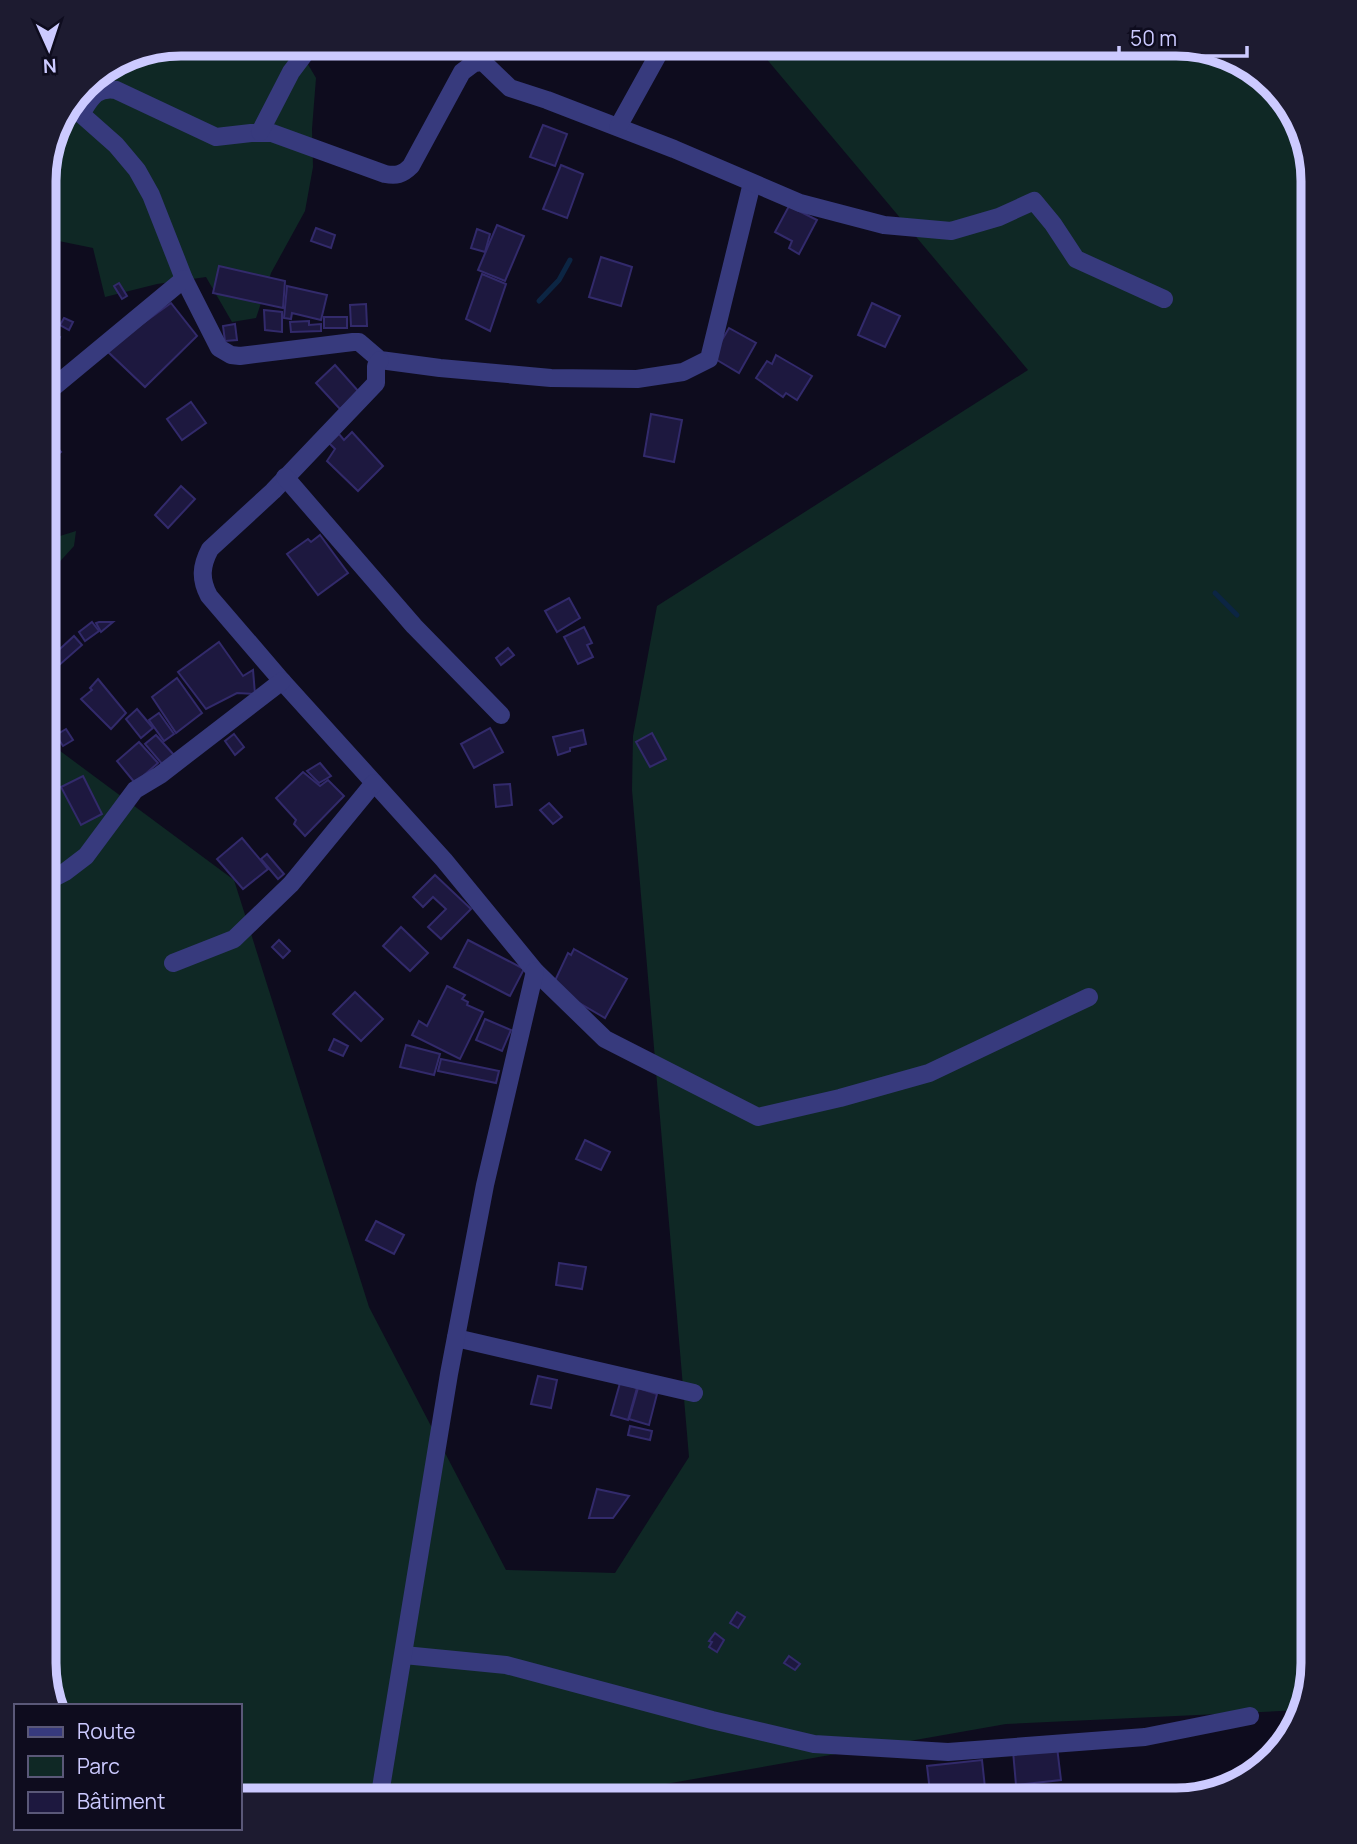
<svg xmlns="http://www.w3.org/2000/svg" width="1357" height="1844" viewBox="0 0 1357 1844" font-family="Manrope,sans-serif">
<rect width="100%" height="100%" fill="#0e0c1e"/>
<g fill="#0f2825">
<polygon points="180,44 296,44 316,78 312,129 313,167 305,211 271,273 256,318 232,322 206,277 157,284 105,297 93,248 44,238 44,171 58,120 90,78 129,54"/>
<polygon points="754,44 1185,44 1245,62 1295,112 1313,181 1313,1664 1301,1710 1006,1724 586,1798 585,1800 240,1800 240,1706 55,1706 44,1663 44,739 234,880 369,1307 506,1570 615,1573 689,1457 632,790 633,736 657,606 1028,370"/>
<polygon points="76,531 74,546 44,579 44,541"/>
</g>
<g fill="none" stroke-linecap="round" stroke-linejoin="round">
<g stroke="#0c2543" stroke-width="5">
<polyline points="539,301 559,280 570,260"/>
<polyline points="1215,593 1237,615"/>
</g>
</g>
<g fill="#1d183f" stroke="#322a6b" stroke-width="2">
<polygon points="543,125 567,134 555,166 530,157"/>
<polygon points="561,165 583,174 567,218 543,209"/>
<polygon points="789,206 817,220 799,254 789,248 792,241 775,232"/>
<polygon points="497,225 524,236 505,281 478,270"/>
<polygon points="316,228 335,235 331,248 311,241"/>
<polygon points="477,229 490,234 485,252 471,248"/>
<polygon points="601,257 632,267 621,306 589,297"/>
<polygon points="219,266 285,281 283,308 213,293"/>
<polygon points="482,274 506,284 490,331 466,319"/>
<polygon points="119,283 127,296 122,299 114,286"/>
<polygon points="287,286 327,295 321,320 292,313 291,319 284,318"/>
<polygon points="171,303 197,336 145,387 106,350"/>
<polygon points="872,303 900,316 885,347 858,335"/>
<polygon points="366,304 367,326 351,326 350,305"/>
<polygon points="264,310 282,312 282,332 265,330"/>
<rect x="324" y="317" width="23" height="11"/>
<polygon points="64,318 73,322 69,330 60,325"/>
<polygon points="309,321 309,325 321,324 321,331 291,332 290,322"/>
<polygon points="235,324 237,340 225,341 223,326"/>
<polygon points="729,328 756,343 739,373 712,357"/>
<polygon points="44,331 60,337 51,360 44,357"/>
<polygon points="776,355 812,376 797,400 786,393 783,397 756,378 767,361 772,364"/>
<polygon points="335,365 359,392 340,409 316,383"/>
<polygon points="191,402 206,423 182,440 167,419"/>
<polygon points="651,414 682,420 674,462 644,456"/>
<polygon points="352,432 383,466 358,491 327,461 335,449 329,443 339,434 344,440"/>
<polygon points="44,433 61,452 44,466"/>
<polygon points="181,486 195,499 168,528 155,515"/>
<polygon points="320,535 348,573 318,595 287,554 308,539 311,542"/>
<polygon points="569,598 580,618 557,632 545,611"/>
<polygon points="92,622 99,631 85,641 79,632"/>
<polygon points="99,622 113,622 101,632 96,623"/>
<polygon points="584,627 592,643 587,645 593,657 578,664 564,637"/>
<polygon points="74,636 82,645 57,667 49,659"/>
<polygon points="219,642 243,676 253,670 255,694 237,693 206,709 178,672"/>
<polygon points="508,648 514,655 501,665 496,658"/>
<polygon points="177,678 202,713 176,733 152,697"/>
<polygon points="98,679 126,713 111,729 81,699 92,690 90,688"/>
<polygon points="137,709 153,728 141,738 126,719"/>
<polygon points="159,713 174,734 164,741 149,720"/>
<polygon points="490,728 503,752 474,768 461,744"/>
<polygon points="66,729 73,740 63,746 56,735"/>
<polygon points="583,730 586,744 570,748 570,751 558,755 553,737"/>
<polygon points="652,733 666,759 650,767 636,742"/>
<polygon points="234,734 244,747 235,755 225,741"/>
<polygon points="156,735 174,755 163,765 145,744"/>
<polygon points="139,742 158,763 135,783 117,761"/>
<polygon points="320,763 331,776 319,783 307,771"/>
<polygon points="303,772 320,786 328,780 344,796 305,836 294,824 296,820 276,798"/>
<polygon points="83,776 102,814 81,825 61,787"/>
<polygon points="510,784 512,805 496,807 494,785"/>
<polygon points="549,803 562,817 553,824 540,810"/>
<polygon points="242,838 268,869 243,889 217,859"/>
<polygon points="267,854 284,874 278,879 261,859"/>
<polygon points="435,875 471,909 441,939 428,927 446,909 433,897 423,907 413,897"/>
<polygon points="401,927 428,953 410,971 383,946"/>
<polygon points="279,940 290,951 283,958 272,947"/>
<polygon points="468,940 524,969 510,996 454,967"/>
<polygon points="574,949 627,979 605,1018 552,987 568,953 571,955"/>
<polygon points="447,986 465,995 462,999 468,1002 467,1005 483,1012 460,1059 412,1035 419,1021 427,1026"/>
<polygon points="355,992 383,1019 361,1041 333,1014"/>
<polygon points="485,1019 511,1030 502,1051 476,1040"/>
<polygon points="334,1039 348,1046 343,1056 329,1050"/>
<polygon points="406,1045 440,1054 434,1075 400,1067"/>
<polygon points="441,1059 499,1071 496,1083 438,1071"/>
<polygon points="585,1140 610,1152 601,1170 576,1159"/>
<polygon points="376,1221 404,1235 394,1254 366,1240"/>
<polygon points="559,1263 586,1267 582,1289 556,1285"/>
<polygon points="538,1376 557,1380 551,1408 531,1404"/>
<polygon points="620,1383 637,1388 628,1420 611,1415"/>
<polygon points="638,1388 657,1394 649,1425 629,1419"/>
<polygon points="630,1426 652,1431 650,1440 628,1435"/>
<polygon points="597,1489 629,1496 613,1518 589,1518"/>
<polygon points="737,1612 745,1617 738,1628 730,1623"/>
<polygon points="715,1633 724,1640 717,1652 709,1647 712,1642 709,1641"/>
<polygon points="789,1656 800,1664 795,1670 784,1663"/>
<polygon points="1057,1747 1061,1780 1016,1785 1013,1751"/>
<polygon points="982,1760 986,1797 931,1800 927,1766"/>
</g>
<g fill="none" stroke-linecap="round" stroke-linejoin="round">
<g stroke="#373a7d" stroke-width="18">
<polyline points="66,110 81,114 116,145 137,170 151,195 184,279 219,348 231,355 240,356 353,342 359,342 380,360 440,368 551,378 637,379 683,372 709,359 752,183"/>
<path d="M81 114C91 98 96 87 116 90L216 137 251 133H272L385 174C396 176 402 175 411 166L462 72 474 63 483 62 510 88 547 100 674 149 800 203 884 225 951 231 999 217 1034 201 1053 224 1076 259 1164 299"/>
<polyline points="618,127 664,44"/>
<polyline points="260,132 291,72 312,44"/>
<path d="M380 360 376 366V383L273 491 210 549C201 566 200 579 209 596L282 681 444 860 535 971 605 1039 758 1117 840 1098 929 1073 1089 997"/>
<polyline points="44,395 184,279"/>
<polyline points="285,477 414,626 501,715"/>
<polyline points="44,883 65,872 86,856 135,790 160,775 282,681"/>
<polyline points="173,963 234,939 291,884 374,783"/>
<polyline points="456,1338 694,1393"/>
<polyline points="404,1655 506,1665 712,1720 814,1744 948,1752 1145,1737 1250,1716"/>
<polyline points="379,1800 449,1374 485,1185 535,971"/>
</g>
</g>
<path d="M0 0H1357V1844H0ZM181 56H1176A125 125 0 0 1 1301 181V1663A125 125 0 0 1 1176 1788H181A125 125 0 0 1 56 1663V181A125 125 0 0 1 181 56Z" fill="#1d1b30" fill-rule="evenodd"/>
<path fill="none" stroke="#cccaff" stroke-width="9" d="M181 56H1176A125 125 0 0 1 1301 181V1663A125 125 0 0 1 1176 1788H181A125 125 0 0 1 56 1663V181A125 125 0 0 1 181 56Z"/>
<rect x="14" y="1704" width="228" height="126" fill="#0e0c1e" stroke="#5a5878" stroke-width="2"/>
<rect x="28" y="1727" width="35" height="10" fill="#373a7d" stroke="#5a5878" stroke-width="2"/>
<text x="77" y="1739" font-size="21" fill="#cccaff">Route</text>
<rect x="28" y="1756" width="35" height="21" fill="#0f2825" stroke="#5a5878" stroke-width="2"/>
<text x="77" y="1774" font-size="21" fill="#cccaff">Parc</text>
<rect x="28" y="1792" width="35" height="21" fill="#1d183f" stroke="#5a5878" stroke-width="2"/>
<text x="77" y="1809" font-size="21" fill="#cccaff">Bâtiment</text>
<g transform="translate(49 49) rotate(177)" stroke="#0e0c1e" stroke-width="5" paint-order="stroke">
<path d="M0-5L12 26L0 18L-12 26Z" fill="#cccaff"/>
<text y="-10" font-size="19" font-weight="bold" text-anchor="middle" fill="#cccaff">N</text>
</g>
<path d="M1119 46v10h128v-10" fill="none" stroke="#cccaff" stroke-width="3.5"/>
<text x="1130" y="46" font-size="21" fill="#cccaff" stroke="#0e0c1e" stroke-width="5" paint-order="stroke">50 m</text>
</svg>
